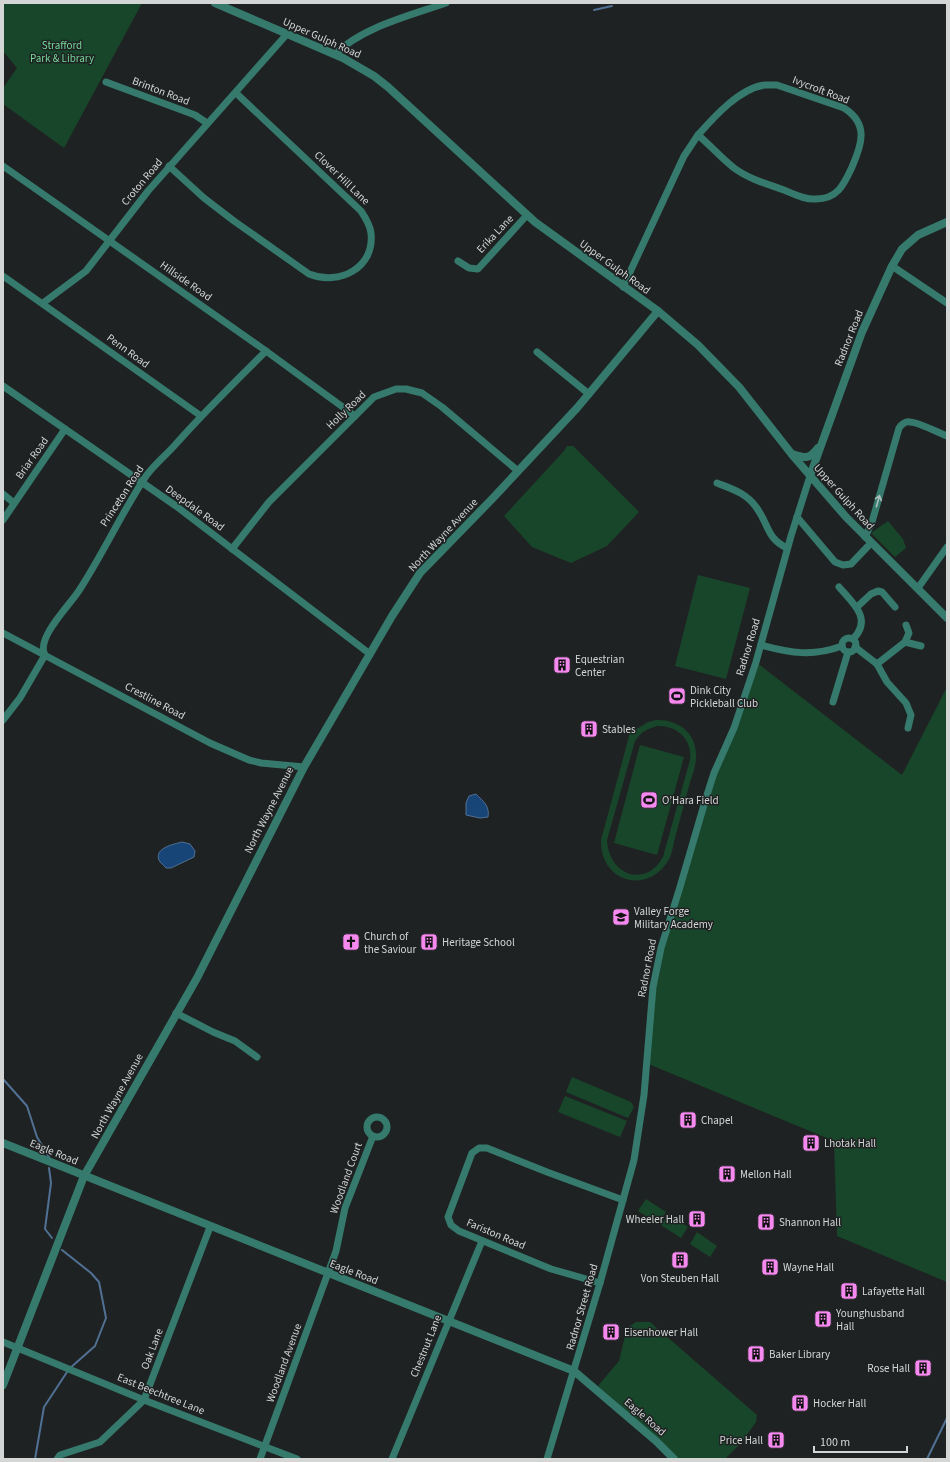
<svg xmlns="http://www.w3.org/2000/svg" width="950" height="1462" viewBox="0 0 950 1462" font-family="'Source Sans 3',sans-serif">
<rect width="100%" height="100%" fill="#1f2222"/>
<g fill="#18462b" fill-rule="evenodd">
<polygon points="3,3 142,3 64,148 3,104 3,88 17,68 3,51"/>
<polygon points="567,446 573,446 639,512 607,546 571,563 532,547 504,516 564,451"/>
<polygon points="888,521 903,539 906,548 895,557 871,533"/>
<polygon points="698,575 750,588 726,679 675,666"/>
<polygon points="756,662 902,775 947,687 947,1282 837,1236 834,1141 646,1063 653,987 706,798"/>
<path d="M656 720C676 719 695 731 696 753 697 764 692 776 689 786 683 809 676 832 671 855 653 896 600 885 601 840L631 729 635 730 648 722ZM657 726C677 725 693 740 690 760L663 857C646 888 609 876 607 840L635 741C641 732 647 729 657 726Z"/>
<polygon points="640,745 684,757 657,855 614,843"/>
<polygon points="572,1077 631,1102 634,1107 628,1118 566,1092"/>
<polygon points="565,1096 627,1121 620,1137 558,1112"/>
<polygon points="646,1199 666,1212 658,1224 638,1211"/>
<polygon points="668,1214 688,1227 681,1238 661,1225"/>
<polygon points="697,1232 717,1246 710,1257 690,1244"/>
<polygon points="636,1322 650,1322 757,1415 756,1422 741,1443 725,1459 679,1459 598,1386 619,1361 627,1328"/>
</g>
<g fill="#184578" stroke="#507094">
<path d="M476 794C483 801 490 806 488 817L480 818 466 815V803L469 796Z"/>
<path d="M182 842 190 844 195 851 194 857 171 868H166C164 865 160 863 159 860 154 848 174 844 182 842Z"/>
</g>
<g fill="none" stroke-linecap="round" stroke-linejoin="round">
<g stroke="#507094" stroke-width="2">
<polyline points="594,10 612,6"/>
<polyline points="3,1079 27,1106 37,1137 50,1159"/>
<polyline points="49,1168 51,1183 45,1229 52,1238"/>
<polyline points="35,1459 44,1407 69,1369 95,1346 106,1318 99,1282 91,1273 62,1250"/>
<polyline points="927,1459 947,1418"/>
</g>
<g stroke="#357a6d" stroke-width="7">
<path d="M335 55C359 28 412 15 446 3"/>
<polyline points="106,82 195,115 207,123"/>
<path d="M765 85H777L844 108C869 124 862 144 852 167 844 184 838 199 816 199 805 200 794 194 784 190 767 184 749 179 734 168 721 158 710 145 698 135 715 116 740 88 765 85Z"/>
<polyline points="3,166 266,351 355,416"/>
<path d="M169 166 204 198 234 221 309 274C339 286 375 268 371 233 370 225 365 217 361 211L236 93"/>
<polyline points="458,261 469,268 478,269 527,215"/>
<polyline points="892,266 947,303"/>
<polyline points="3,276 201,416"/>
<polyline points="623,287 684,156 698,135"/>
<polyline points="43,303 86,271 148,191 287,34"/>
<polyline points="537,352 589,394"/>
<polyline points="3,386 176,506 370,654"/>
<path d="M717 483C732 489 746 493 756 507 769 524 766 538 787 548"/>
<polyline points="3,494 14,503"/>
<polyline points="797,517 835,562 843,565 851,564 871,543"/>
<polyline points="3,520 65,429"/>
<path d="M865 537 872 522 899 428C902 424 905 421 910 422 918 422 939 433 947 436"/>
<polyline points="232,549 269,502 374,397 396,389 406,389 422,393 442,407 518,471"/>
<path d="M839 587C853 603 873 619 853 639"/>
<polyline points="918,588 947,547"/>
<polyline points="857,607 871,594 878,591 882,592 895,607"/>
<polyline points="3,633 210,743 249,760 261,763 304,767"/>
<circle cx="849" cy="645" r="7"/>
<polyline points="905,642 921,646"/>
<path d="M761 645C791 653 812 657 842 646"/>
<polyline points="855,647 877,664 887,682 906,703 911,715 908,728"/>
<polyline points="877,664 905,642 909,633 906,625"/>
<polyline points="833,702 848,652"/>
<path d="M3 720 20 698 45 655C35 638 72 603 80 589 104 552 122 512 146 476 154 465 166 455 175 445 204 412 235 382 266 351"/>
<polyline points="176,1013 213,1032 235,1041 257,1057"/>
<circle cx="377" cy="1127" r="10"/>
<polyline points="600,1283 551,1269 459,1231 451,1225 448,1217 472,1153 479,1148 487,1148 547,1172 623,1200"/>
<polyline points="3,1342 144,1400 297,1459"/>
<polyline points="57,1459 60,1455 100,1442 144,1400 210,1227"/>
<polyline points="260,1459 336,1251 345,1208 373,1136"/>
<polyline points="392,1459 482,1241"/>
<polyline points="547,1459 600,1283 634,1160 644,1095 653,987 661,948 680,887 706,798 714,773 734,728 756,662 791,536 810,476"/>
</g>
<g stroke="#357a6d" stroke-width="8">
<polyline points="215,3 343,58 374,76 388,87 535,222 658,311 698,345 739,387 794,457 846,517 947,618"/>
<path d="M792 454C805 458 809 460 818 448"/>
<polyline points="810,476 862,332 892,266 902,249 918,235 947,222"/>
<polyline points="3,1143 574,1371 656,1441 674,1459"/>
<polyline points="3,1385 84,1176 197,978 304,767 392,616 420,573 493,498 577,408 658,311"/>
</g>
</g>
<defs><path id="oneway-shaft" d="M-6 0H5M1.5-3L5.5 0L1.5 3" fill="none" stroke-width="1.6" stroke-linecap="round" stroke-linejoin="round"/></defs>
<use stroke="#acbfbc" href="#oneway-shaft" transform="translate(878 501) rotate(-74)"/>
<defs>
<symbol id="building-square" viewBox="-11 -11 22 22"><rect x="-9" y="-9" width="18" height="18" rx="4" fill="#f589ef" stroke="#1f2222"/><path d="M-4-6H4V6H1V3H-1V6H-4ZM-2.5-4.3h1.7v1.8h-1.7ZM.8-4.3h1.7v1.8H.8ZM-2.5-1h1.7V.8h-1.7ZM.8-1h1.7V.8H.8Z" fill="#111"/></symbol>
<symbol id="stadium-square" viewBox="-11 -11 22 22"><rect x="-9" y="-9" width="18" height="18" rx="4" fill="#f589ef" stroke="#1f2222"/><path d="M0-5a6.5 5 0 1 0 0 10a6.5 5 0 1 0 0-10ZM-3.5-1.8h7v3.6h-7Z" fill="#111"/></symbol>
<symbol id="university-square" viewBox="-11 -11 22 22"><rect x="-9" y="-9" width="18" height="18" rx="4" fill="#f589ef" stroke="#1f2222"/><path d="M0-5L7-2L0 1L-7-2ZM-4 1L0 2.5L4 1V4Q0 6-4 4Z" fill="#111"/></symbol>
<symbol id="church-square" viewBox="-11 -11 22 22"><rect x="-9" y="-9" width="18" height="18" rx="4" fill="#f589ef" stroke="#1f2222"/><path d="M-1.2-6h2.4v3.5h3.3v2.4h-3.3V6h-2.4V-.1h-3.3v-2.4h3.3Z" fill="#111"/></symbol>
</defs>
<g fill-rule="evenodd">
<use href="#building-square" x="552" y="655" width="20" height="20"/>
<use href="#stadium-square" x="667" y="686" width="20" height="20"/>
<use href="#building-square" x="579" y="719" width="20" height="20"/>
<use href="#stadium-square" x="639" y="790" width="20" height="20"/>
<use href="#university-square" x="611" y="907" width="20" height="20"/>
<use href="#church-square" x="341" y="932" width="20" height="20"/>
<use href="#building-square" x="419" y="932" width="20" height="20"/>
<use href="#building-square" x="678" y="1110" width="20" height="20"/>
<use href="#building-square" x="801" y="1133" width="20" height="20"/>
<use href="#building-square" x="717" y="1164" width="20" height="20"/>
<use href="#building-square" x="687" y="1209" width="20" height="20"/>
<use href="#building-square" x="756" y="1212" width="20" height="20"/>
<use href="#building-square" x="670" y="1250" width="20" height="20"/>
<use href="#building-square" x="760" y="1257" width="20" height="20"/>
<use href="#building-square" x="839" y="1281" width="20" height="20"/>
<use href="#building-square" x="813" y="1309" width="20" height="20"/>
<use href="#building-square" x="601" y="1322" width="20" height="20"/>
<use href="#building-square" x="746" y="1344" width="20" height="20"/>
<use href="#building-square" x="913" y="1358" width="20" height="20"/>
<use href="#building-square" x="790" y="1393" width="20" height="20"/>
<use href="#building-square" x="766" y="1430" width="20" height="20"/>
</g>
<g text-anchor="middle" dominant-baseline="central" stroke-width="3" stroke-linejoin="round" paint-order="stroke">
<g font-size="11" fill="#d4d6d6" stroke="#1f2222">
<text transform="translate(322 38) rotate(24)">Upper Gulph Road</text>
<text transform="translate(821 90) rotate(21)">Ivycroft Road</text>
<text transform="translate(161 91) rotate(21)">Brinton Road</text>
<text transform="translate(342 178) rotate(44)">Clover Hill Lane</text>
<text transform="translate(142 182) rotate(-50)">Croton Road</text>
<text transform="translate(495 234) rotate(-47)">Erika Lane</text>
<text transform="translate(615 267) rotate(36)">Upper Gulph Road</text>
<text transform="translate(186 281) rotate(35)">Hillside Road</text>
<text transform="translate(849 338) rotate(-68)">Radnor Road</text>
<text transform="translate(128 351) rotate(36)">Penn Road</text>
<text transform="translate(346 410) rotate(-44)">Holly Road</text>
<text transform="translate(32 458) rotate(-55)">Briar Road</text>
<text transform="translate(122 496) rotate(-57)">Princeton Road</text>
<text transform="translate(844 497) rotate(48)">Upper Gulph Road</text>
<text transform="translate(195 508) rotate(36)">Deepdale Road</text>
<text transform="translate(443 535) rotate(-47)">North Wayne Avenue</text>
<text transform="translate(748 647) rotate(-73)">Radnor Road</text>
<text transform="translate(155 701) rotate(28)">Crestline Road</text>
<text transform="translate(269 810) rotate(-63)">North Wayne Avenue</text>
<text transform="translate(647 968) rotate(-79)">Radnor Road</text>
<text transform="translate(117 1096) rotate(-61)">North Wayne Avenue</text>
<text transform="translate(54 1152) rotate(22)">Eagle Road</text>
<text transform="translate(346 1178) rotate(-70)">Woodland Court</text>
<text transform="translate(496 1234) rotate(23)">Fariston Road</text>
<text transform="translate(354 1272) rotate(21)">Eagle Road</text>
<text transform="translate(582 1307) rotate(-74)">Radnor Street Road</text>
<text transform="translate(426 1346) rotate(-68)">Chestnut Lane</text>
<text transform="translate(152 1349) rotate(-69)">Oak Lane</text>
<text transform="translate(284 1363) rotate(-70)">Woodland Avenue</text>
<text transform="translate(161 1394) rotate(22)">East Beechtree Lane</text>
<text transform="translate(645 1417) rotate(41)">Eagle Road</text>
</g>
<g font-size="11" fill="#75d99a" stroke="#1f2222">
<text x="62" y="45">Strafford<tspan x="62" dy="13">Park &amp; Library</tspan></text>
</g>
<g font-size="11" fill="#d4d6d6" stroke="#1f2222" text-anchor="start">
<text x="575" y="659">Equestrian<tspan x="575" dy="13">Center</tspan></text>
<text x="690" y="690">Dink City<tspan x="690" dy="13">Pickleball Club</tspan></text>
<text x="602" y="729">Stables</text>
<text x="662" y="800">O’Hara Field</text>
<text x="634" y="911">Valley Forge<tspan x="634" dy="13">Military Academy</tspan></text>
<text x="364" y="936">Church of<tspan x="364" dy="13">the Saviour</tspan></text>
<text x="442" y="942">Heritage School</text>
<text x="701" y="1120">Chapel</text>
<text x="824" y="1143">Lhotak Hall</text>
<text x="740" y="1174">Mellon Hall</text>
<text x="684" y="1219" text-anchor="end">Wheeler Hall</text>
<text x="779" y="1222">Shannon Hall</text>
<text x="783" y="1267">Wayne Hall</text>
<text x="680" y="1278" text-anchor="middle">Von Steuben Hall</text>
<text x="862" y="1291">Lafayette Hall</text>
<text x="836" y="1313">Younghusband<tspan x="836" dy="13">Hall</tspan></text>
<text x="624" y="1332">Eisenhower Hall</text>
<text x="769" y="1354">Baker Library</text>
<text x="910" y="1368" text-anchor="end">Rose Hall</text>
<text x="813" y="1403">Hocker Hall</text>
<text x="763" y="1440" text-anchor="end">Price Hall</text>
</g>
</g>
<rect width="950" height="1462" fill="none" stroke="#d4d6d6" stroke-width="8"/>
<path d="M814 1446v6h93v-6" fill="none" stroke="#d4d6d6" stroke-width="2"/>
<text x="820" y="1446" font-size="12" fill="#d4d6d6" stroke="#1f2222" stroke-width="3" paint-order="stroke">100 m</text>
</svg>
